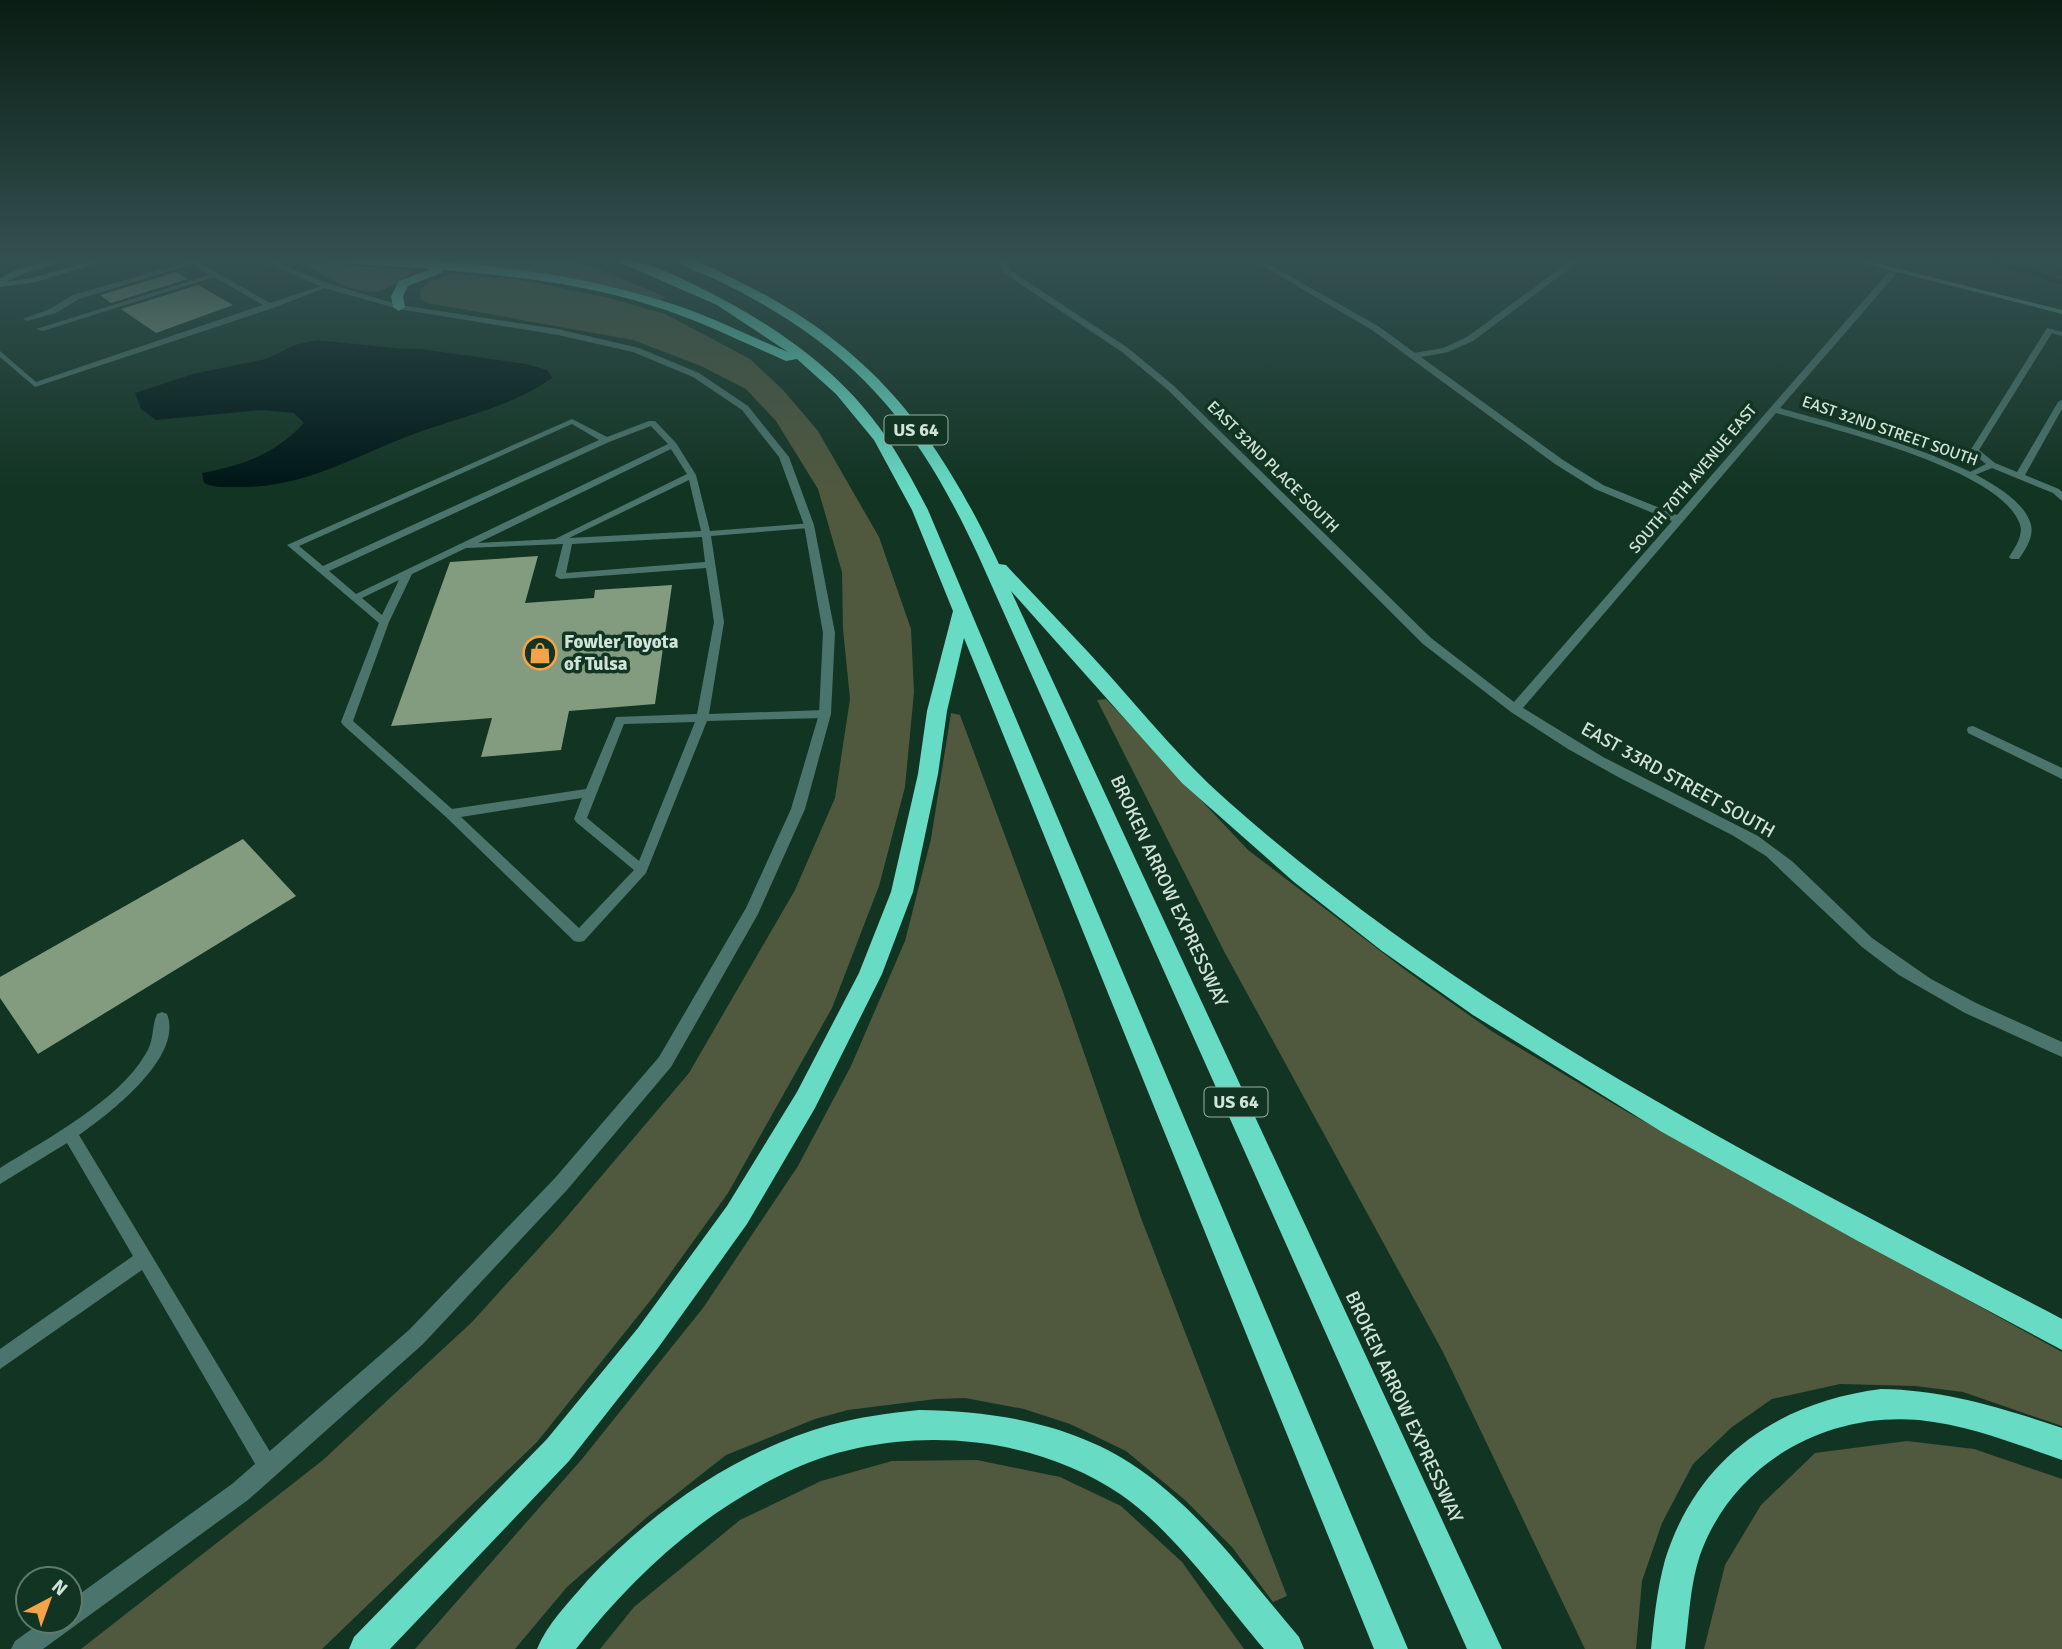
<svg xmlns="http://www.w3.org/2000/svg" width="2062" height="1649" viewBox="0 0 2062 1649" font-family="Signika,sans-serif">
<rect width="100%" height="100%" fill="#123423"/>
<g fill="#50583e">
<path d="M376 259H564L598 269 666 297 659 300C567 272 472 266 376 259Z"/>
<path d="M316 262 414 271C405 277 395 285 385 289 361 299 329 278 308 266Z"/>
<polygon points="451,274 517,279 609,298 665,314 750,359 783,390 818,431 879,537 911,629 914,692 905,787 879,886 832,1008 728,1193 654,1296 537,1442 322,1649 81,1649 323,1460 472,1322 559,1226 689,1073 795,890 835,798 850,699 843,629 842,572 818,489 776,421 746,389 701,366 633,340 428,303 420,299 421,289 429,282"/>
<polygon points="1106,699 1248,850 1408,972 1493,1032 1629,1113 2062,1352 2062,1426 1963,1392 1915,1386 1840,1384 1772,1399 1732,1427 1693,1464 1662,1523 1642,1581 1636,1649 1585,1649 1443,1352 1225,953 1097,700"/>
<polygon points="951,713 960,715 1062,989 1141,1218 1287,1596 1273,1602 1232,1547 1185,1500 1126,1451 1070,1424 1024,1409 965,1398 936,1399 848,1410 815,1419 726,1455 646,1518 567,1587 515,1649 415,1649 582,1459 703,1308 798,1166 851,1066 905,941 931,839"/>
<polygon points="1907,1441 1974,1449 2062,1479 2062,1649 1704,1649 1725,1565 1761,1505 1815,1453"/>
<polygon points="977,1460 1060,1477 1121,1506 1182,1562 1244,1649 600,1649 634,1607 740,1520 821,1481 892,1461"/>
</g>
<path fill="#001616" d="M317 340 403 349H421L526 364 547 370 552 378C513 406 464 416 419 432 355 455 306 489 235 487 223 487 215 488 204 483L202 473C244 465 275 454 304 423L294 413 261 410 156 420 141 409 135 393 193 374 266 359 295 345Z"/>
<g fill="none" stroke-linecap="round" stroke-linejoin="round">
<polyline stroke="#001616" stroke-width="5" points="1986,259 2062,282"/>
</g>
<g fill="#839c7f">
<polygon points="176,272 188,279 111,303 100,295"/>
<polygon points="198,285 233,305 156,333 121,309"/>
<polygon points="538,556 525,603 594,598 595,590 672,585 655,704 569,711 561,750 481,757 492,718 391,726 450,562"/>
<polygon points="243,839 296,896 38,1054 0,998 0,977"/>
</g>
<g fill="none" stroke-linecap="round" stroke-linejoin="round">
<g fill="#4b756c" fill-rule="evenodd">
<polygon points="194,260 270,303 325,285 330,286 273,308 35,387 0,357 0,351 36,382 263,305 214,277 43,331 36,329 209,275 193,264 79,299 56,313 27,321 23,319 50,309 73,295"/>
<polygon points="2047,328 2062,332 2062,336 2052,333 1979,450 1995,463 2017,472 2058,402 2062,400 2062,409 2025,475 2059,489 2062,492 2062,501 2053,493 1992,468 1970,477 1966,474 1986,464 1970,451"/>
<path d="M572 419 607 437 649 421H655L676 443 696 475 710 531 812 523V527L809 528 711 536 724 622 709 714 825 710 831 714 825 718 707 721 646 873 584 941 579 942 574 941 446 817 343 725 341 722 379 623 287 545ZM572 424 599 440 323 566 299 546ZM651 426 668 444 356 594 329 571 609 442ZM671 449 687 474 555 539 478 543ZM689 480 701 531 569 538ZM702 537 705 562 566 573 572 544ZM563 544 555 576 560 579 706 568 714 622 697 714 616 717 586 789 452 809 353 721 389 622 412 574 466 548ZM399 580 382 615 362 598ZM695 722 639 861 587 818 624 724ZM582 798 574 819 576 822 634 870 579 928 461 817Z"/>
<path d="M162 1012 167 1014C184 1057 109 1114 79 1135L275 1460 277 1467 275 1474 268 1476 261 1474 142 1270 0 1369V1349L133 1256 67 1143 0 1184V1168C45 1140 118 1101 145 1055 155 1040 151 1028 157 1014Z"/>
</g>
<g fill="#4b756c" fill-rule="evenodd">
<path d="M998 259H1006L1010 270 1128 348 1174 386 1431 638 1514 702 1672 521 1595 489 1555 464 1372 330 1251 259H1260L1378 326 1415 353 1443 348 1467 337 1573 259H1582L1473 341 1448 352 1421 357 1563 460 1603 485 1677 515 1892 268H1898V272L1780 408C1833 424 2017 467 2031 525 2034 537 2025 550 2019 559H2011L2009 557C2015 547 2025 534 2019 522 1997 468 1831 429 1776 413L1523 708 1603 757 1758 836 1793 862 1872 938 1931 979 1976 1003 2062 1042V1057L1965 1013 1899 975 1862 947 1766 856 1732 835 1620 778 1568 749 1511 712 1423 644 1168 390 1122 352 1004 273Z"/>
<polygon points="1973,726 2062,768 2062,779 1968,733 1967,730 1968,727"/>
</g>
<polygon fill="#4b756c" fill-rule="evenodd" points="258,259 268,259 330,284 400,305 558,329 639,348 699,373 748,406 789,457 814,525 835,633 831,714 805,809 758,914 671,1067 567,1190 423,1344 248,1500 43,1649 11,1649 15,1641 43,1621 70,1621 70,1601 232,1484 409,1330 555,1178 659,1057 746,908 791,809 819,714 823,633 804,525 779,457 742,410 693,377 633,352 558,335 399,309 324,288"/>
<g fill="#589e90" fill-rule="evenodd">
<polygon points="58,259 70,259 22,274 6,282 32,278 98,259 110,259 36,282 0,287 0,278 16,270"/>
<polygon points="1846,259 1859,259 2062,310 2062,314"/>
</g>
<g fill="#67dbc4" fill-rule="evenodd">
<path d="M323 259C434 257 553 267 660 300 704 313 745 334 788 352L717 305 612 259C643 258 675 275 703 289 769 322 835 366 879 427 898 453 913 481 928 510L1408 1649H1374L964 638 947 711 938 774 913 892 882 974 815 1108 747 1224 658 1348 569 1461 390 1649H349L354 1637 547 1439 638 1328 727 1206 797 1092 859 973 891 892 918 774 927 711 953 611 912 510 874 440 836 394 797 359 786 361C742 342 699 320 653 306 585 284 513 276 442 270L441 273 408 286 403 296 405 307 399 311 393 307 391 296 399 281 431 269 329 262Z"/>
<path d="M674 259C700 258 725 275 748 286 876 351 939 437 999 564L1006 565C1040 602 1076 638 1110 676 1149 720 1186 765 1231 804 1478 1022 1773 1167 2062 1319V1350L1856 1240 1662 1132 1473 1015 1382 951 1294 882 1182 783 1011 591 1502 1649H1467L978 555C931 454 882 380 787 319 764 304 741 292 717 280 703 273 685 269 674 259Z"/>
<path d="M1881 1389C1945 1390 2002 1408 2062 1428V1460C2016 1444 1968 1425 1919 1420 1825 1412 1733 1463 1700 1555 1690 1585 1689 1618 1685 1649H1651C1654 1619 1657 1589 1665 1560 1697 1457 1779 1402 1881 1389Z"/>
<path d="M919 1410C998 1411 1081 1425 1146 1474 1206 1518 1251 1581 1299 1637L1304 1649H1264C1223 1601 1172 1529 1120 1494 1025 1430 888 1423 785 1473 701 1513 632 1577 576 1649H537C547 1624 569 1602 587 1581 652 1510 738 1451 830 1425 859 1417 889 1413 919 1410Z"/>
</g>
</g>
<linearGradient id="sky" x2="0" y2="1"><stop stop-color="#0a1d13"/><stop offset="0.53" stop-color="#335050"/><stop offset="1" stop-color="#335050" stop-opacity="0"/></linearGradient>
<rect width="2062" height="490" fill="url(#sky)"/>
<defs>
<symbol id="shop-ring" viewBox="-11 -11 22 22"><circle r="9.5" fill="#123423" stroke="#f6a247" stroke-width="1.5"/><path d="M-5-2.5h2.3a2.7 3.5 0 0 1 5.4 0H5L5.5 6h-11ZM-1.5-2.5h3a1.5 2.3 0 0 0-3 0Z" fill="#f6a247"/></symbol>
</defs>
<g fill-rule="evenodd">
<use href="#shop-ring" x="521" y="634" width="38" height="38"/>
</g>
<g text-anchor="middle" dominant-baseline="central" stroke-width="7" stroke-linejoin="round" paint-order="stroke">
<g font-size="16" fill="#d1e4d9" stroke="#123423">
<text transform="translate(1890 431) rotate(19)">EAST 32ND STREET SOUTH</text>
<text transform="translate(1273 467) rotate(45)">EAST 32ND PLACE SOUTH</text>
<text transform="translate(1693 479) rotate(-50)">SOUTH 70TH AVENUE EAST</text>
</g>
<g fill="#123423" stroke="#98afa2" stroke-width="2">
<rect x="884.5" y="415.5" width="63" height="29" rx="5"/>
<rect x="1204.5" y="1087.5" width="63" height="29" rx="5"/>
</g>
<g font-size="18" font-weight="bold" fill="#d1e4d9">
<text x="916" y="430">US 64</text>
<text x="1236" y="1102">US 64</text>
</g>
<g font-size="19" font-weight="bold" fill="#d1e4d9" stroke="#123423" text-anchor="start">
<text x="564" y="642">Fowler Toyota<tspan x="564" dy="22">of Tulsa</tspan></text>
</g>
<g font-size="19" fill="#d1e4d9" stroke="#123423">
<text transform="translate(1678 780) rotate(29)">EAST 33RD STREET SOUTH</text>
<text transform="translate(1169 891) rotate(65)">BROKEN ARROW EXPRESSWAY</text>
<text transform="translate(1404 1407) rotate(65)">BROKEN ARROW EXPRESSWAY</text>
</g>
</g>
<g transform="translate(49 1600) rotate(41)"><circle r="33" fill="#123423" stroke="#5e7a6c" stroke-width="2"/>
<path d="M0-5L12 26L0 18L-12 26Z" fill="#f6a247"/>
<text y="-10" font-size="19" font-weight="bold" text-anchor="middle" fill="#d1e4d9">N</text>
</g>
</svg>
